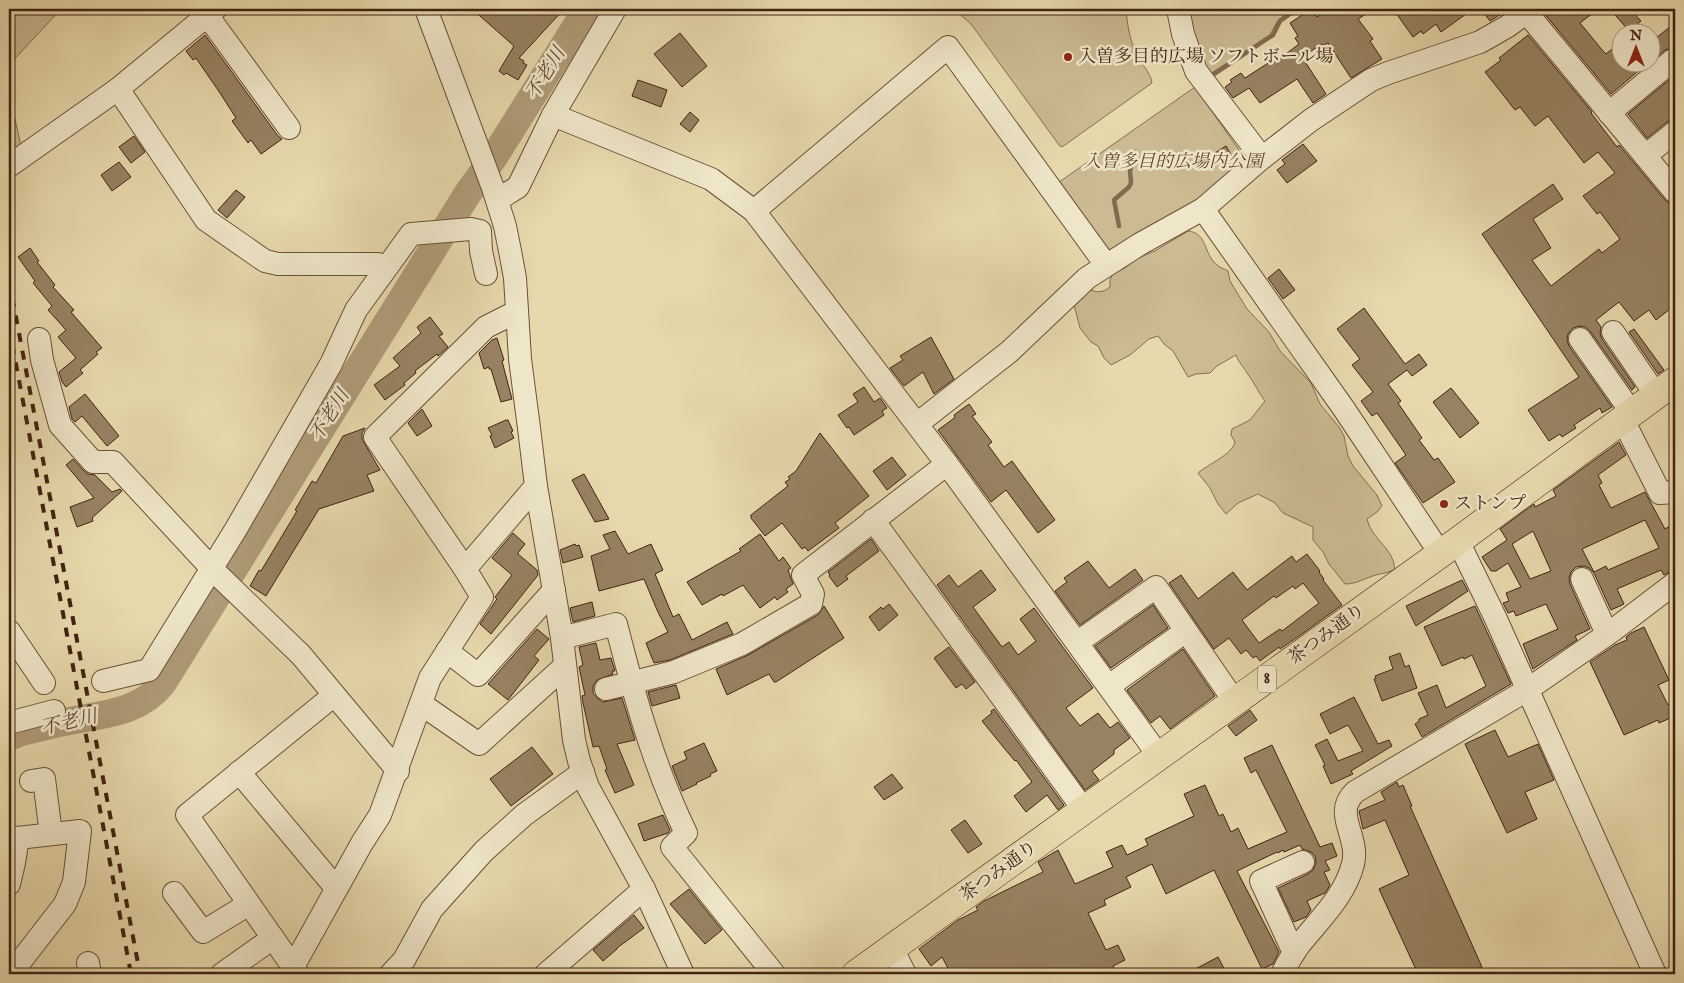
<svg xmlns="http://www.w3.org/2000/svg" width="1684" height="983" viewBox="0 0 1684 983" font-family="'IM FELL English','Noto Serif JP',serif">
<rect width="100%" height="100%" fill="#e7d9ac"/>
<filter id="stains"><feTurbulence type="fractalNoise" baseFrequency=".004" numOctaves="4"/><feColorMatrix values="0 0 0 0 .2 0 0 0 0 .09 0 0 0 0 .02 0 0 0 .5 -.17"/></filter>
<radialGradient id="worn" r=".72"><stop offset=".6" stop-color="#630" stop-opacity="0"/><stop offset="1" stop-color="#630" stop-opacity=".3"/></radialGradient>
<g fill="#cbba92" stroke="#866e52">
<polygon points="9,9 61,9 9,65"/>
<path d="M944 9H1126C1127 23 1130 42 1137 55 1141 64 1151 73 1152 83L1062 147 1059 145 971 24 957 12Z"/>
<polygon points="1184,9 1294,9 1278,20 1270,35 1210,74 1194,51"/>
<polygon points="1195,87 1248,163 1197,204 1110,255 1055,185"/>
<polygon points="9,92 21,146 9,153"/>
<path d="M1188 231C1208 233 1203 254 1217 265 1220 268 1225 269 1228 271L1230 281 1247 309 1269 332 1280 351 1311 383 1320 404 1339 427 1344 436 1348 456 1353 466 1377 495 1382 506 1377 512 1367 519C1371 539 1393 547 1395 569 1388 573 1384 573 1376 575 1365 578 1357 584 1345 584L1329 564 1323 552 1313 540V527L1283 513 1275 503 1258 494 1238 503 1226 514 1218 504 1210 488 1198 473C1208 464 1232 455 1235 442L1231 435 1232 429 1250 420 1265 401C1258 392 1254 382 1247 373 1243 366 1239 363 1236 355L1217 366 1210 373 1196 374 1188 377 1173 351 1165 345 1158 336 1149 339 1130 355 1111 365 1104 358 1098 346 1091 342 1080 328 1074 305 1076 300 1091 290C1099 293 1103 292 1110 287V280L1113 273 1125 268 1136 259 1155 251Z"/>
</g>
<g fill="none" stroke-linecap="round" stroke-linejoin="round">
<g stroke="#836b4f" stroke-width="4.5">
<polyline points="1211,76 1273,35 1280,21 1297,9"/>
<polyline points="1119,226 1114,200 1129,187 1131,183 1130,171 1135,152"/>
</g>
<path stroke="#af9b78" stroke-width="28" d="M9 737 21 732C39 728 57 723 75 720 107 714 141 711 162 684L468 193 494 157 587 9"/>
</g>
<g fill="#978262" stroke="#412312" fill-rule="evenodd">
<polygon points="472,9 564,9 519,58 524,61 523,63 527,65 518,80 506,73 504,75 499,71 514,46"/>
<polygon points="1311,9 1317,17 1329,9 1374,9 1358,19 1373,39 1370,41 1382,59 1351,78 1328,43 1324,45 1322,44 1302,57 1326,94 1313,103 1297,79 1260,103 1249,88 1233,98 1225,87 1232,82 1230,80 1241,73 1245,78 1276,58 1278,60 1299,44 1295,38 1298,36 1290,23"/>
<polygon points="1393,9 1473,9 1441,32 1436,24 1423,34 1421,31 1413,37"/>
<polygon points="1481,9 1509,9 1490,21"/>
<polygon points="1545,9 1598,9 1580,23 1603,51 1606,54 1622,41 1622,62 1649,62 1611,94 1543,12"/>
<polygon points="1610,9 1630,9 1641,21 1629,31"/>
<polygon points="1675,23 1675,47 1665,50 1652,61 1652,41"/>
<polygon points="680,33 707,66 682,87 654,54"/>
<polygon points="205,35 278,136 282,139 261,154 251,140 248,143 232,121 236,118 220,93 196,58 193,60 186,51"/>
<polygon points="1528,35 1592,112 1591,113 1617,147 1619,145 1665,200 1670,204 1675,205 1675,305 1656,320 1649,310 1634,321 1619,302 1596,320 1601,327 1600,333 1602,339 1635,387 1632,390 1590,331 1585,327 1579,326 1573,328 1568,334 1567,340 1569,346 1612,407 1602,413 1600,408 1574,425 1576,428 1562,437 1560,434 1549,441 1528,410 1579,377 1482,234 1553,184 1563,199 1533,219 1551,248 1532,260 1551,286 1599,249 1602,253 1620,239 1600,212 1597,214 1583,196 1615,173 1598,152 1584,163 1548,116 1535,126 1520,107 1515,110 1485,72 1501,60 1499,58"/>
<polygon points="1675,75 1675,119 1667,122 1647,138 1628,114"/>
<polygon points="638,80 667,90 661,107 632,96"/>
<polygon points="690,112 699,120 690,132 680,124"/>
<polygon points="134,136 145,152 131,163 119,147"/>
<polygon points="1303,144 1317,161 1287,183 1277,170 1285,164 1282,160"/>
<polygon points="1226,146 1234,160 1224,167 1215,153"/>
<polygon points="119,162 131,177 112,191 101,175"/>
<polygon points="236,190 245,197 227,218 218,210"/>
<polygon points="30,248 39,261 37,262 55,285 53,287 74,310 71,312 102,348 96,352 98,354 80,370 83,373 66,387 62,382 59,372 76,358 58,337 66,330 48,310 52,306 33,283 35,281 18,257"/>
<polygon points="1279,269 1295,290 1283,299 1268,278"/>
<polygon points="1364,308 1405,364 1419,354 1427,365 1412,376 1407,370 1388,384 1401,401 1398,403 1422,438 1419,440 1434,460 1438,458 1455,482 1423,503 1395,463 1406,455 1377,413 1372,416 1361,401 1373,392 1352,365 1360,359 1337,329"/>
<polygon points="430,317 443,334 439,336 448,347 438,356 437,354 415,371 416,373 404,383 405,385 385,400 374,385 400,366 393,358 421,333 417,327"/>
<polygon points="1634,329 1664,370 1658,374 1629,332"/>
<polygon points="931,337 954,379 934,394 923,372 904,386 890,368 903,360 900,356"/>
<polygon points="497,338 504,360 502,361 512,399 501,402 491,369 489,369 489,367 484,369 479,353 492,340"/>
<polygon points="864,387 874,402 880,398 887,408 882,411 884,415 854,435 849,427 847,428 838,415 858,402 853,394"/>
<polygon points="1451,388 1479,423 1460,438 1433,402"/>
<polygon points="85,394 119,436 107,446 82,416 75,422 72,419 69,407"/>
<polygon points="969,404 976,414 972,416 992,442 988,445 1004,467 1012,461 1055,520 1038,533 1006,490 991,502 938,430 953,419 955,417 954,415 958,412"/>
<polygon points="422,409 432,426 417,436 408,423"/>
<polygon points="506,420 508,420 513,431 511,432 514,438 495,448 490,436 492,435 488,428"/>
<polygon points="365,428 362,433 362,439 380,470 367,475 374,491 319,509 266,596 250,586 259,570 261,571 297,511 295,510 312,481 316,483 343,436"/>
<polygon points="820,433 869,496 835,523 839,528 808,551 805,547 802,549 782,523 765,536 751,518 751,515 788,486 785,482 790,479 788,477 796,471"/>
<path d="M1619 442 1626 455 1598 475 1602 483 1599 485 1611 508 1645 492 1665 529 1670 526 1675 538V569L1664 575 1661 570 1617 589 1624 604 1611 610 1594 573 1589 568 1584 566 1576 567 1571 572 1569 578 1570 584 1590 629 1575 636 1577 640 1533 669 1523 644 1558 629 1546 604 1516 616 1514 611 1508 613 1503 603 1509 601 1506 593 1521 587 1508 563 1496 571H1491L1482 557 1507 540 1500 529 1534 504 1535 507 1556 496 1553 490ZM1645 520 1659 548 1608 570 1606 566 1594 572 1582 549ZM1533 531 1551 571 1530 579 1512 544Z"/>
<polygon points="892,457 906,475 887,490 873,471"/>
<polygon points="73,459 84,471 88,474 95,475 112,492 120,489 122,491 92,518 93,521 77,527 70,507 94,498 66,465"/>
<polygon points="584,474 609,519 595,522 572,480"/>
<polygon points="615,531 628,554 651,544 663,570 655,574 673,617 679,614 692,640 727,622 733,634 670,660 654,663 646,643 668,632 657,610 644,579 599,591 591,556 610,549 603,535"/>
<polygon points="513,533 525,544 518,553 518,554 537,570 538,575 491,634 480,624 497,599 495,597 512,575 492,558"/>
<polygon points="760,534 779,561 783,557 791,568 788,570 793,584 786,589 788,592 777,600 775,597 760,608 743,585 723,596 722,594 702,605 687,582 741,551 739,549"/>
<polygon points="871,539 879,551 846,576 848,579 837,587 829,576 830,575 828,572"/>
<polygon points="575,544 576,546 579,545 583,557 563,563 560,550"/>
<path d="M1307 554 1320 571 1319 572 1324 579 1323 580 1342 605 1302 634 1280 649 1279 647 1260 661 1256 656 1253 658 1246 650 1241 654 1229 638 1214 649 1169 583 1181 575 1198 599 1233 572 1247 590 1292 556 1296 562ZM1303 583 1319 603 1282 631 1280 629 1259 643 1242 620 1274 596 1276 598 1293 586 1295 589Z"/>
<polygon points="1088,561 1109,588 1135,569 1143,580 1080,625 1055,591 1067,582 1064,578"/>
<polygon points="981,570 996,590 973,607 1002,647 1009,642 1018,655 1036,641 1020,619 1034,608 1093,688 1066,708 1080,726 1098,713 1110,728 1118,722 1130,738 1114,750 1114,754 1092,771 1099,780 1085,790 937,585 949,575 958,587"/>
<polygon points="1462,580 1468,591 1416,626 1406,606"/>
<polygon points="592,602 595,616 573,622 570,608"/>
<polygon points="889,604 898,615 879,631 869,617 881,607 883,609"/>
<polygon points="1153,605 1168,628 1111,668 1095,646"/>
<polygon points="824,606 844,638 776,682 774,682 769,674 727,695 716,669 748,655 818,615"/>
<polygon points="1475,606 1511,684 1422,737 1415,724 1419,721 1419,719 1428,715 1418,693 1437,685 1446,708 1486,686 1472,655 1464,659 1463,657 1442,666 1424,627"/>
<polygon points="1644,627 1669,680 1658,685 1668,705 1675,702 1675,716 1659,723 1658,720 1624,735 1590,662 1615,645 1627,640 1626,637 1631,633"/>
<polygon points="537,629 549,639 534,656 539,660 508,700 488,684"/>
<polygon points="596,643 600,660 611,658 615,671 612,671 613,674 597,680 593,686 593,693 597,698 603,702 622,698 635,740 617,744 634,785 615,793 605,770 607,769 599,746 593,747 583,703 582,696 585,695 579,667 583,665 579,647"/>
<polygon points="949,647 975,682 966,689 962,684 956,688 934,658"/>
<polygon points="1183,649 1215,696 1170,729 1160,716 1151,723 1127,690"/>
<polygon points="1400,653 1405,667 1409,665 1417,688 1382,701 1374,679 1376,678 1375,676 1393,669 1389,657"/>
<polygon points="676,685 680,698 652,706 648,692"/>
<polygon points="1354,697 1378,744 1389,740 1392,746 1351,771 1353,774 1331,784 1323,766 1325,765 1315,745 1327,739 1338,761 1363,751 1348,725 1330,734 1320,714"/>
<polygon points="994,709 1064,805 1058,810 1047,795 1026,812 1014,796 1032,782 1016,760 1015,761 1004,748 982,721 992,713 991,711"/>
<polygon points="1250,710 1257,720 1236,736 1228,726"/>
<polygon points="1495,730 1508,757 1538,744 1554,780 1525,792 1537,819 1507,833 1465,744"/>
<polygon points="704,743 717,771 710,774 711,776 696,783 697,784 682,791 672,766 687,759 684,752"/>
<polygon points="1272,745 1320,847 1332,843 1337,856 1325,861 1330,870 1324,872 1330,885 1327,890 1325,893 1307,901 1311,910 1306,917 1294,922 1278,888 1308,874 1313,870 1316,863 1315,856 1311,852 1302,849 1300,845 1284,852 1283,850 1278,853 1277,852 1237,871 1279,952 1273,964 1262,969 1214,870 1166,894 1152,864 1126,877 1131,887 1104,900 1106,905 1088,913 1106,950 1118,945 1125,960 1113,966 1117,974 951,974 942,957 931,966 919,949 958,920 978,910 976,907 984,901 1043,872 1038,862 1058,850 1075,884 1113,867 1106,852 1122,845 1127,855 1148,845 1145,839 1194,816 1184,794 1205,785 1219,816 1223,814 1231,832 1238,828 1248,849 1287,832 1256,770 1251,773 1244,758"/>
<polygon points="532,747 553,774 511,806 490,779"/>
<polygon points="892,774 903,788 884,800 874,787"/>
<polygon points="1397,782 1399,787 1403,785 1412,806 1410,806 1482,967 1466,974 1418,974 1379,889 1409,875 1385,820 1363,829 1359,811 1385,800 1381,792"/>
<polygon points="663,815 670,830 668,833 644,841 638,824"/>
<polygon points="965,820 982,844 968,853 951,830"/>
<polygon points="689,889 722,930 705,944 670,904"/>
<polygon points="634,915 644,928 617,948 617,949 603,961 593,950"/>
<polygon points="1218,957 1227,974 1186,974"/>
</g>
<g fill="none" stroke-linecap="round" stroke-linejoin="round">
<defs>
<g id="minor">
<polyline points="426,9 493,188 505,226 510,251 515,278 520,359 529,428 536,486 562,638 574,740 579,761 588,787 644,889 683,974"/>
<polyline points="1178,9 1183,34 1196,71 1262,158"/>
<polyline points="1526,12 1675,192"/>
<polyline points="207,15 289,128"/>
<polyline points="118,89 206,220 265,261 278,264 378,264"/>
<polyline points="1609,113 1673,60"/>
<polyline points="553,115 711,179 754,211 947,464 1159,756"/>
<polyline points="1645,156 1675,132"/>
<polyline points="9,166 118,89 215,9"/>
<polyline points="497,200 518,187 553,115 615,9"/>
<polyline points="1203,209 1344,409 1440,553"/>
<polyline points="754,211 948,47 1106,265"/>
<polyline points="1613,332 1656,395"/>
<polyline points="39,339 42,360 60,425 93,462 113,462 215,572 301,655 398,771"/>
<polyline points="1580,339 1632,413"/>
<polyline points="1623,420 1660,493 1675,492"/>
<polyline points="917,424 1009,352 1087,278 1140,244 1203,209 1262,158 1311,120 1371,80 1388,73 1480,42 1508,26 1531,9"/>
<polyline points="873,520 1084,810"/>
<polyline points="1458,541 1495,617 1655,974"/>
<polyline points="465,569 375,437 486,327 516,312"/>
<polyline points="1582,579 1607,634"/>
<polyline points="9,631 44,683"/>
<path d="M562 638 616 624C634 695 654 767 686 833L672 847 774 974"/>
<polyline points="1078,642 1156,587 1235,702"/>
<polyline points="447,651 478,675 554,590"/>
<polyline points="103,681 149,670 236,529 331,364 356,310 411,234 471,229 480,231 481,251 486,274"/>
<polyline points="1109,686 1186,631"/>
<polyline points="606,689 674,672 742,644 811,604 813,594 803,575 947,464"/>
<polyline points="421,704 479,744 565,666"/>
<polyline points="9,723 54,711"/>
<polyline points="239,772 336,888"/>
<polyline points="31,781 44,779 51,834"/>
<polyline points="9,837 18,838 80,831 74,882 65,904 20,962"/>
<polyline points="9,884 14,863 18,838"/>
<polyline points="174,893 203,932 249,904"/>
<polyline points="892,948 905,974"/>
<polyline points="1294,953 1261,881 1303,862"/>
<polyline points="88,963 90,974"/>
<polyline points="293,967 362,843 380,815 430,678 482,597 465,569 536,486"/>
<polyline points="222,974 273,938"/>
<polyline points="298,974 187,815 333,696"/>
<polyline points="391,974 404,960 432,909 484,851 524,815 583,772"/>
<polyline points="546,974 644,889"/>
<path d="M1282 974C1287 964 1293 953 1300 944 1319 920 1345 896 1353 864 1360 836 1332 814 1355 792L1527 690 1612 631 1675 583"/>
</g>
<polyline id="major" points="856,974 1458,541 1675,381"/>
</defs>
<use href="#minor" stroke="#6a5038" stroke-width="24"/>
<use href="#major" stroke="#412312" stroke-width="29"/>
<use href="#minor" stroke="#efe6c9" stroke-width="22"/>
<use href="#major" stroke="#e7d9ac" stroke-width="28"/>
<g stroke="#412312" stroke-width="4" stroke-dasharray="9 9" stroke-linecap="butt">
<polyline points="9,280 140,974"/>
<polyline points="9,327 131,974"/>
</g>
</g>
<g fill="#8f2418" stroke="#efe6c9" stroke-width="2">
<circle cx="1068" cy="57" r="5"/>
<circle cx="1444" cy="504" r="5"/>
</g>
<g text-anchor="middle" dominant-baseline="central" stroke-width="5" stroke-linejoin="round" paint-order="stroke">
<rect fill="#efe6c9" stroke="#755e49" stroke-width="1" x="1258" y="665.5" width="18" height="27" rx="4"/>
<g font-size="16" font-weight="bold" fill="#412312">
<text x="1267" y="679">8</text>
</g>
<g font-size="18" fill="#412312" stroke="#efe6c9" text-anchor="start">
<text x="1078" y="57">入曽多目的広場 ソフトボール場</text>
<text x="1454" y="504">ストンプ</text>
</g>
<g font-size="18" font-style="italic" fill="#644932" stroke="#efe6c9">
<text x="1173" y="162">入曽多目的広場内公園</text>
</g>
<g font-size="18" fill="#412312" stroke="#efe6c9">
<text transform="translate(1327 635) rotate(-36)">茶つみ通り</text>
<text transform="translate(999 872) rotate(-36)">茶つみ通り</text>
</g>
<g font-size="19" font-style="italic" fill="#624731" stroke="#efe6c9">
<text transform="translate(546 74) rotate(-58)">不老川</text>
<text transform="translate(330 416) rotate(-58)">不老川</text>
<text transform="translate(69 723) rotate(-13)">不老川</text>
</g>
</g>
<rect width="1684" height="983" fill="none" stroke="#e7d9ac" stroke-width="30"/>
<rect x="10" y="10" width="1664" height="963" fill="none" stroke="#412312" stroke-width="2.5"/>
<rect x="15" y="15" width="1654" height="953" fill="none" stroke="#412312"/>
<g transform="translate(1636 48)"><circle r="24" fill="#efe6c9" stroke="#a99880"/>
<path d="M0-4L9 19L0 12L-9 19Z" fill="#8f2418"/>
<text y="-8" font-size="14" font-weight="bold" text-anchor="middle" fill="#412312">N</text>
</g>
<rect width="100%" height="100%" filter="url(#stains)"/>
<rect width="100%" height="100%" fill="url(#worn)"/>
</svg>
